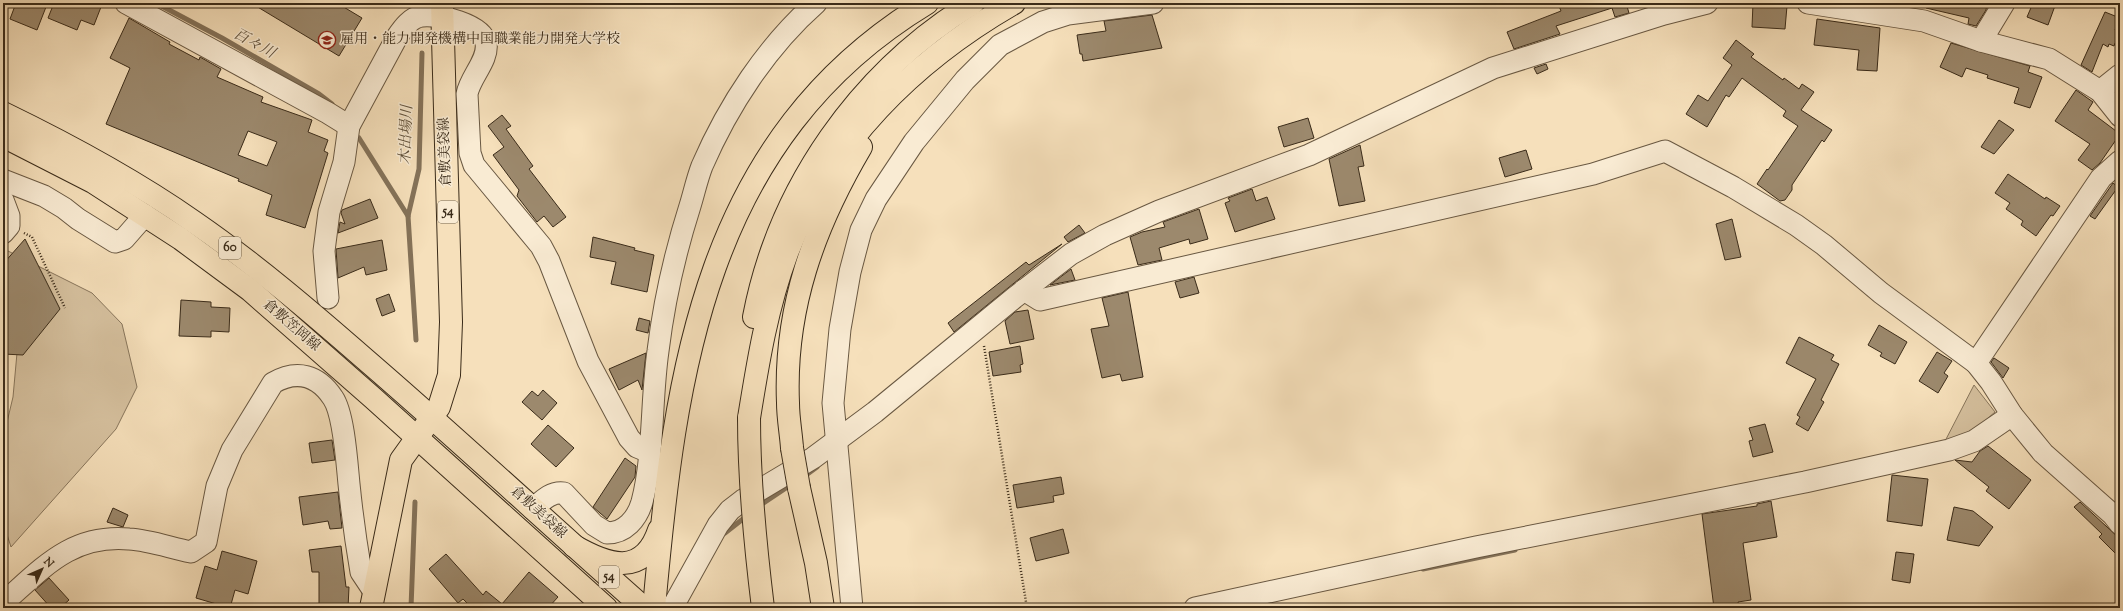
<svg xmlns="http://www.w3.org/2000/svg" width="2123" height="611" viewBox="0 0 2123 611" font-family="'Sorts Mill Goudy','Noto Serif JP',serif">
<rect width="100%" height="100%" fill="#f6e0bb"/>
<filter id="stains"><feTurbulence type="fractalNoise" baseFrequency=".005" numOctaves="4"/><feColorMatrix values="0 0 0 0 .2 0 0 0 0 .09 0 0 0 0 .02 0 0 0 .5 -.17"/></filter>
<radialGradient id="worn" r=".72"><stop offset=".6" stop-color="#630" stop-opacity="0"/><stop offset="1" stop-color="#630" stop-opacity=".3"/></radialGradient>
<g fill="#d6c19f" stroke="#88765c">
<polygon points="8,251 92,293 122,324 137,387 116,429 11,547 3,522 3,439 13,397 17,353 3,339 3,253"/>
<polygon points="1974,385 1995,412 1967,436 1943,445"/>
</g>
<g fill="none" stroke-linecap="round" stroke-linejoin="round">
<g stroke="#847259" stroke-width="5">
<polyline points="156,3 222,38 319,94 332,104"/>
<polyline points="359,138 408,216"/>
<polyline points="416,340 408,216 419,169 422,53"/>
<polyline points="802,478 817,467"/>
<polyline points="759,506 792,484"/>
<polyline points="725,533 748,515"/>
<polyline points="1423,569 1515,550"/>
<polyline points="411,608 415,502"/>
</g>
</g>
<g fill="#9c896d" stroke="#3a2b19" fill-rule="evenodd">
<polygon points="16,3 34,3 46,7 37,30 10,19"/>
<polygon points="54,3 92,3 101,7 94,25 81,20 77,30 48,18"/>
<polygon points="251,3 337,3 362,18 339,56"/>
<polygon points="1567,3 1626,3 1629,13 1615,17 1612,8 1556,26 1560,34 1514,49 1507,32 1561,11 1559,6"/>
<polygon points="1753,3 1787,6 1785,29 1752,27"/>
<polygon points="1926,3 1987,3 1986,10 1976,26 1968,24 1969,18 1926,8"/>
<polygon points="2033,3 2056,3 2048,25 2027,17"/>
<polygon points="2105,12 2120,18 2115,30 2120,32 2120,45 2115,43 2114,46 2109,44 2108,47 2103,44 2092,72 2081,65"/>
<polygon points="1152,15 1162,48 1083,61 1082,54 1080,54 1077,35 1106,31 1104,21"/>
<path d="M129 18 170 42 169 44 199 60 200 57 221 69 217 77 263 97 261 102 312 120 308 132 328 140 324 151 328 153 305 228 266 215 272 195 238 181 239 179 106 124 130 68 110 58ZM248 131 277 142 267 166 238 155Z"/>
<polygon points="1817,19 1880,28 1877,71 1857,70 1859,50 1814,45"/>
<polygon points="1736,40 1754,54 1751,57 1783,80 1784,78 1799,89 1802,84 1814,92 1801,110 1832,130 1824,142 1822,140 1792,185 1792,190 1785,200 1780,201 1757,184 1767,169 1768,170 1798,126 1783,116 1786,111 1742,78 1729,97 1726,95 1707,127 1686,114 1698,95 1708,101 1732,65 1723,58"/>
<polygon points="1951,43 2030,66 2028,72 2042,77 2030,108 2014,103 2019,88 1987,78 1988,75 1966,68 1962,77 1940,67"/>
<polygon points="1546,64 1548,69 1537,74 1534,68"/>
<polygon points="2076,90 2093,102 2088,110 2120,134 2100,163 2092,170 2078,160 2090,144 2055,121"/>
<polygon points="502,115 511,126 506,129 533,166 529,169 566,217 553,227 544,216 537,222 517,196 519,190 493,155 504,147 488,126"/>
<polygon points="1308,118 1314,138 1284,147 1278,127"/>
<polygon points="1999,120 2014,130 1994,154 1981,147"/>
<polygon points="1360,145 1364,166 1358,167 1365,201 1339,206 1329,159"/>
<polygon points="1526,150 1532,169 1505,177 1499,158"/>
<polygon points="2008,174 2045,199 2046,197 2060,206 2053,216 2051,215 2036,236 2021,225 2023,221 2006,209 2010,203 1995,193"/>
<polygon points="2113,183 2118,187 2095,219 2090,216"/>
<polygon points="1252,189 1256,201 1267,197 1275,219 1235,232 1225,203 1230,201 1228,198"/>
<polygon points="370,199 378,218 338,233 340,222 345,224 341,213 342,210"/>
<polygon points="1199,209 1208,239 1190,244 1189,239 1159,248 1162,260 1138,265 1130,237 1142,232 1165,227 1163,222"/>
<polygon points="1732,219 1741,257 1725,260 1716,224"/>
<polygon points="1079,225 1085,233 1068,242 1064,237"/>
<polygon points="593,237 635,248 634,250 654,255 647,292 611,284 616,262 590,257"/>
<polygon points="25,239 60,309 23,355 3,354 3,264"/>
<polygon points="382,240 387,270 366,275 364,267 338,278 336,249"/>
<polygon points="1062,244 954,332 948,323 1026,262 1029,265"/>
<polygon points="1071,269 1075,280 1050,285"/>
<polygon points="1194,277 1199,293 1180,298 1175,282"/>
<polygon points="1128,292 1143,377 1122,381 1120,374 1102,378 1091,329 1109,326 1102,298"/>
<polygon points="389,294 395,311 382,316 376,299"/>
<polygon points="181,300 211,302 211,307 230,308 229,332 211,331 211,337 179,336"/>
<polygon points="1028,310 1034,339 1010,344 1005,321 1015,312"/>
<polygon points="639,318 650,321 648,333 636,330"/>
<polygon points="1879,325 1907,342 1895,364 1880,356 1882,353 1868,345"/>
<polygon points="1799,337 1834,355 1831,360 1839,364 1821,400 1824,402 1808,431 1796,424 1800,417 1797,415 1816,379 1786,363"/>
<polygon points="1020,346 1023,364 1020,365 1021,372 993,376 989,352"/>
<polygon points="1937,352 1952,361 1944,373 1948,376 1938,393 1919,381"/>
<polygon points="646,353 642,390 638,380 619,390 609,369"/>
<polygon points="1994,358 2009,368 2003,378 1991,362"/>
<polygon points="543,390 557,403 542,420 522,402 532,391 538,396"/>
<polygon points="1765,424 1773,452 1753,457 1749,441 1753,440 1749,428"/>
<polygon points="548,425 574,448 556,467 531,444"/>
<polygon points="332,440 335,460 312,463 309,443"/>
<polygon points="1988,446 2031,480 2009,509 1986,491 1989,487 1955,460 1972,462 1980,451"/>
<polygon points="625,458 636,466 635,477 607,519 593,507"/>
<polygon points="1892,475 1928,479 1922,526 1887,521"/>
<polygon points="1061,477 1064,494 1053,496 1054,502 1017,508 1013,485"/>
<polygon points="338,492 342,528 330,529 328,521 303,525 299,497"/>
<polygon points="1771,501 1777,537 1743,543 1751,600 1738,602 1739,608 1714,608 1702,514 1757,506 1757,504"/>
<polygon points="2080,502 2120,539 2120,558 2099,537 2102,534 2074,507"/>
<polygon points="1954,507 1973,511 1993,527 1979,546 1947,540"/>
<polygon points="113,508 128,515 123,527 107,522"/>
<polygon points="1063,529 1069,553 1036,561 1030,538"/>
<polygon points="341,546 346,587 349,587 348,608 319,608 319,572 312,572 309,550"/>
<polygon points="222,551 257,561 248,594 235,590 230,608 196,598 205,566 217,570"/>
<polygon points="1896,552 1914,554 1910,583 1892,580"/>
<polygon points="446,554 483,595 486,591 502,604 529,572 558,597 548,608 472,608 463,599 458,603 429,569"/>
<polygon points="49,578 69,600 60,608 51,608 35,590"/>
</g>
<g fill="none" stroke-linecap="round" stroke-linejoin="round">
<defs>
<g id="minor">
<polyline points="126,3 328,113 349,126"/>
<polyline points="1808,3 1924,21 1981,41 2049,59 2100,91 2120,116"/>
<polyline points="1981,41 2004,3"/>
<polyline points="2100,91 2120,75"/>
<polyline points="2120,161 2101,178 1976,363 1991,382 2012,415 2043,453 2113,515 2120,524"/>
<polyline points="3,180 44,196 64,208 78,219 115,242 124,239 145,215"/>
<polyline points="3,200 9,216 9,226 3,233"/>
<polyline points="1024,290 1040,300 1593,174 1665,151 1733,187 1796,225 1824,245 1881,293 1976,363"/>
<path d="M328 298 324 251 329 212 344 162 349 126 397 37C403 28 411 17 422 16 439 14 482 24 486 43 489 60 470 77 467 94L470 153 474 165 541 246 549 261 588 361 629 438 637 447 649 452"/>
<path d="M533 509C542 501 551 491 564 493L594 525 607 533C625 533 637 519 642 502 654 456 651 399 658 351 664 302 675 253 690 206 694 193 697 179 702 166 728 106 767 46 816 3"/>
<path d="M3 603C43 568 71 534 129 539 149 540 171 548 191 552L206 542 217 486 232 450 273 383C297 369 318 375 333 398 344 414 347 464 349 484 352 514 356 543 361 572L373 590"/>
<polyline points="672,608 718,525 730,510 743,500 813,458 875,412 1014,298 1071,254 1105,235 1159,211 1309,155 1493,68 1664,14 1707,3"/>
<polyline points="852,608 833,403 840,329 850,272 861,230 876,199 914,142 965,80 1000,45 1043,22 1068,14 1153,3"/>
<polyline points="1195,608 1476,547 1805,482 1949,450 1974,441 2012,415"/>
</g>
<g id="major">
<path d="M3 113C69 145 134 180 194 222 255 264 311 312 366 360 460 441 551 526 644 608"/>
<polyline points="3,136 93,182 181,239 250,290 373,398 606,608"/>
<polyline points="371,608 401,460 439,407 449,375 451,322 442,3"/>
</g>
<g id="highway">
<path d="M754 317C779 187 860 72 973 3"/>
<path d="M749 418C758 362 767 306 787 253 829 144 913 61 1014 3"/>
<path d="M792 448C791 433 788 418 788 403 784 308 814 227 861 147"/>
<polyline points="799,488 816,563 823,608"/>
<path d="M574 546C607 565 643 578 659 530"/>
<path d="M654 608C675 372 704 138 927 3"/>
</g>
</defs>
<use href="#minor" stroke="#695842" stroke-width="23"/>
<use href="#major" stroke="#3a2b19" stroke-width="24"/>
<use href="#highway" stroke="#3a2b19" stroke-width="24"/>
<g stroke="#3a2b19" stroke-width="2.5" stroke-dasharray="1 2" stroke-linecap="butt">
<polyline points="24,233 32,237 65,308"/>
<polyline points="984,346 1027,608"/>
</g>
<use href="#minor" stroke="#f9ebd3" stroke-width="21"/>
<use href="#major" stroke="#f6e0bb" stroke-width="22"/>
<use href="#highway" stroke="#f6e0bb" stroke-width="22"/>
<defs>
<g id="highway-bridge">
<path d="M749 418C749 483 755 543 763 608"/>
<polyline points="792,448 799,488"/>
</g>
</defs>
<use href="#highway-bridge" stroke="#3a2b19" stroke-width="24" stroke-linecap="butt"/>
<use href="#highway-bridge" stroke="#f6e0bb" stroke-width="22"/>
</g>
<defs>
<symbol id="university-ring" viewBox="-11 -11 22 22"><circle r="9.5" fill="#f9ebd3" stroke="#8f2418" stroke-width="1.5"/><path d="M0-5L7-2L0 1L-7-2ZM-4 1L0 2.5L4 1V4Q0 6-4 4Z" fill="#8f2418"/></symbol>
</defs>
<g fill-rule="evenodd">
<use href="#university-ring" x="317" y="30" width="20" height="20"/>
</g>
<g text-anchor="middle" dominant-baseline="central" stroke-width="3" stroke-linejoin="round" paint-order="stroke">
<g fill="#f9ebd3" stroke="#736551" stroke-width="1">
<rect x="438" y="201" width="20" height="22" rx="3"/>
<rect x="219" y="237" width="22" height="22" rx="3"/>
<rect x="599" y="566" width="20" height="22" rx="3"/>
</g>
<g font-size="13" font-weight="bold" fill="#3a2b19">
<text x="448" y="212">54</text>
<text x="230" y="248">60</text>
<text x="609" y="577">54</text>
</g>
<g font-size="14" fill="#3a2b19" stroke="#f9ebd3" text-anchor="start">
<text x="340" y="40">雇用・能力開発機構中国職業能力開発大学校</text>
</g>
<g font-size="14" fill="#3a2b19" stroke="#f9ebd3">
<text transform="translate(446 152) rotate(-92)">倉敷美袋線</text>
<text transform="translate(291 326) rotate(41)">倉敷笠岡線</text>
<text transform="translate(538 513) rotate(42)">倉敷美袋線</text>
</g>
<g font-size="15" font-style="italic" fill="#5f4f39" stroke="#f9ebd3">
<text transform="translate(254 44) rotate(29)">百々川</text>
<text transform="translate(407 135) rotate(-88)">木出場川</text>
</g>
</g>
<rect width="2123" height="611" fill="none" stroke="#f6e0bb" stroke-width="16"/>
<rect x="4" y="4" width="2115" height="603" fill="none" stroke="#3a2b19" stroke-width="2"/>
<rect x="8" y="8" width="2107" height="595" fill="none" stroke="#3a2b19"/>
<g transform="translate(42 569) rotate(45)" stroke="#f9ebd3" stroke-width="3" paint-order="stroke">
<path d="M0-3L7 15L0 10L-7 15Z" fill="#3a2b19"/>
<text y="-6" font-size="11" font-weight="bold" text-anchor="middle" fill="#3a2b19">N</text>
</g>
<rect width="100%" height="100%" filter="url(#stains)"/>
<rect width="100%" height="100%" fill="url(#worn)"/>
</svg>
